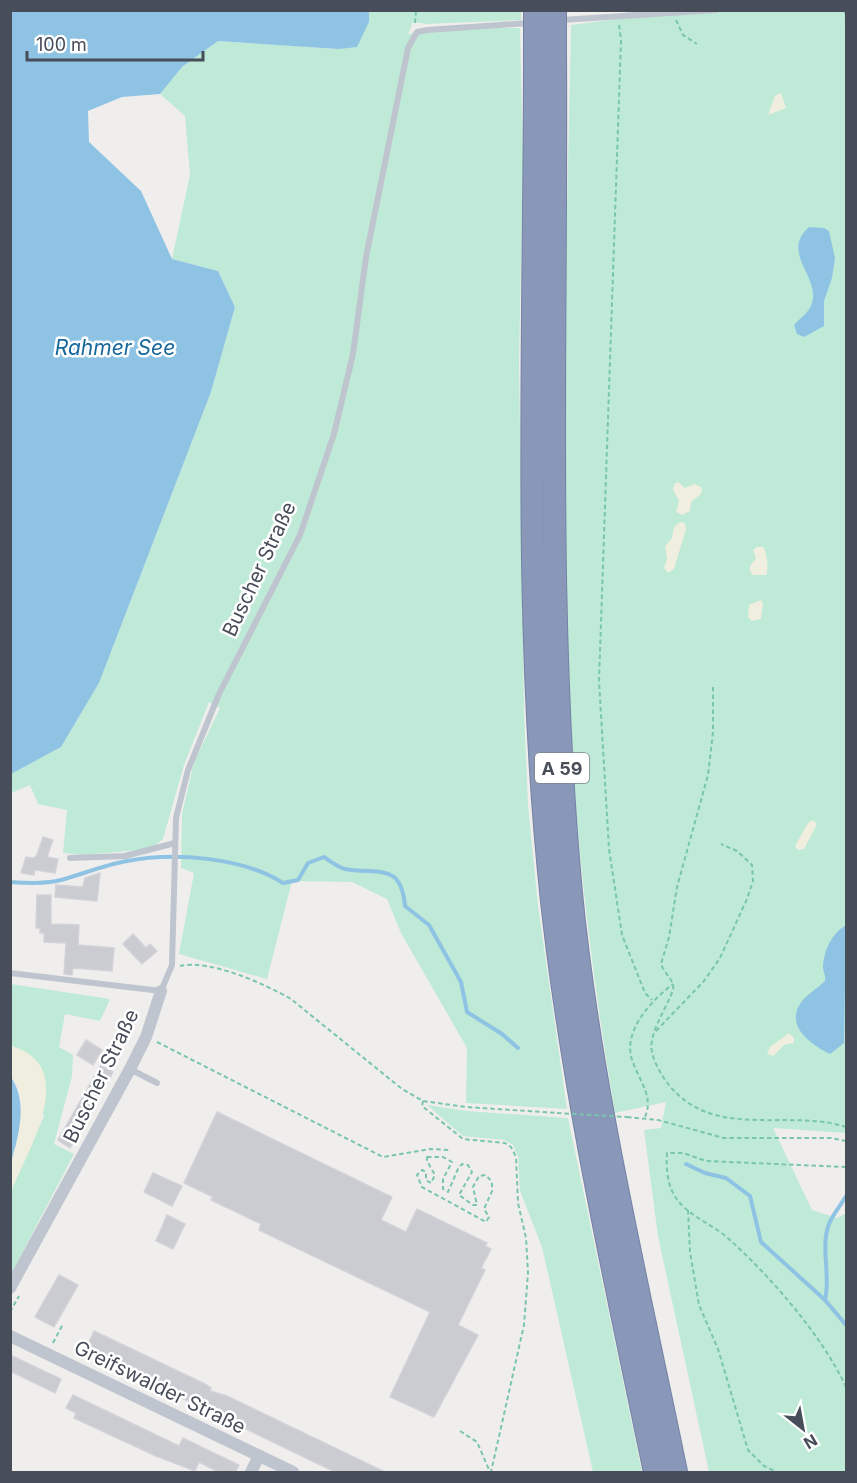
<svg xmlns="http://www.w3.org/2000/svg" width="857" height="1483" viewBox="0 0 857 1483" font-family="Inter,sans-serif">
<rect width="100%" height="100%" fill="#f0eeed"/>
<g fill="#bfead7">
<polygon points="369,11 521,11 521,20 426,24 413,22 408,34 449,28 520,28 523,161 519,361 524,711 528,805 538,906 567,1109 466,1103 467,1048 401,933 387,899 352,882 292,881 267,979 179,954 194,873 181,868 182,814 194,762 220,708 209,702 184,765 163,839 150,849 82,855 63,853 67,810 38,804 30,785 11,793 11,774 61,747 99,683 211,392 235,307 218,271 172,259 190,175 185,116 160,94 182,67 218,41 340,49 369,22"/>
<path d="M627 11H846V1133L773 1128 812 1210 837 1218 846 1213V1472H709L658 1236 644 1130 661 1128 666 1102 615 1113C592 977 576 842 569 705 557 479 567 251 571 25L626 18Z"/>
<polygon points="11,984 110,999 100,1021 65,1014 59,1047 73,1055 72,1076 54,1144 74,1154 11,1274 11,1191 44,1116 13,1046 11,1046"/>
<polygon points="427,1105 467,1111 568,1118 642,1472 593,1472 542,1247 520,1191 518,1157 513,1145 505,1140 463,1136"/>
</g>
<g fill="#f0eedf">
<polygon points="781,93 786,108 768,115 775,96"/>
<polygon points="678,482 685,488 695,484 702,488 701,494 691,502 690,511 682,515 676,512 679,501 673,490 674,484"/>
<polygon points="680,522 685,523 686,529 674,569 668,573 664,568 667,559 665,546 672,538 674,527"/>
<path d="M757 547H763C767 551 769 571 766 575H753C746 568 752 564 756 558L753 550Z"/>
<polygon points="761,600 763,604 761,619 752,621 748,617 749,605"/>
<polygon points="813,820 817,824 804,849 798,850 795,846 808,823"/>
<polygon points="789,1033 794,1038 794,1043 784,1045 773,1056 767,1054 770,1047"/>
<path d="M11 1046C81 1065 28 1151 11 1191V1162L22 1105 19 1089 11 1077Z"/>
</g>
<g fill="#8fc3e4">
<polygon points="11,10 369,11 369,22 357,47 339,49 218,41 182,67 160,94 122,97 88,111 89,142 141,191 172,259 218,271 235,307 211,392 99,683 61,747 11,774"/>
<path d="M809 227 824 228 829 231 835 258 832 278 824 301V326L804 337 797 334 794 325C800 318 809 313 812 303 820 276 780 253 809 227Z"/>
<path d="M846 925 844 1043 830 1054C809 1044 783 1024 803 1000 809 993 818 988 825 981 826 975 823 972 823 966 824 950 832 933 846 925Z"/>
<path d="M11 1077C28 1102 19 1134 11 1162Z"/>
</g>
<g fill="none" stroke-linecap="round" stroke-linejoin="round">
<g stroke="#8fc3e4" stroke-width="4">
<path d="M10 882C27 883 45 884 61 880 83 874 104 865 127 861 174 852 242 857 283 883L298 880 308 863 324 857C330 861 338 867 345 869 379 875 401 862 405 906L429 925 461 982 467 1012 502 1034 518 1048"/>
<polyline points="686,1164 705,1173 726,1178 750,1196 761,1242 825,1300"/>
<path d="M846 1196C841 1205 833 1214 829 1224 820 1247 831 1276 825 1300L846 1325"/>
</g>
</g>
<g fill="#caccd2" stroke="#d2d2d8" stroke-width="1.5">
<polygon points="43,837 53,840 47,857 58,859 55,873 35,870 34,875 21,873 26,857 34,858 37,855"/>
<polygon points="100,873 97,901 55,897 56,885 83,887 85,878"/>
<polygon points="37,895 51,895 51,924 79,925 78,945 114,948 112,971 73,968 72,975 64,974 66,943 44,942 44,933 40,933 40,928 36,928"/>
<polygon points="133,934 146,948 150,944 157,951 142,964 123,944"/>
<polygon points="86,1040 102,1050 93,1065 77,1055"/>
<polygon points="101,1065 113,1072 70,1148 58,1140"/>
<polygon points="217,1112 392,1197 381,1220 406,1232 417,1209 487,1243 485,1246 491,1249 481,1268 485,1270 458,1325 478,1335 434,1417 390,1397 430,1312 259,1230 261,1224 211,1200 213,1197 184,1183"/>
<polygon points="153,1173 182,1186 172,1206 144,1192"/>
<polygon points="167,1215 185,1224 173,1249 156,1241"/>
<polygon points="59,1275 78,1285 54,1327 35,1317"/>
<polygon points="94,1331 205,1384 211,1388 210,1391 227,1396 387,1473 337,1473 279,1445 85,1351"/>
<polygon points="10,1355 61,1379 55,1393 10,1371"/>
<polygon points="73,1395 179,1446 183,1438 239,1465 235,1473 220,1473 199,1462 195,1471 156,1456 74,1418 76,1413 66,1408"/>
</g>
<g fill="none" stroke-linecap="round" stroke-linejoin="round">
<defs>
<g id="motorway">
<path d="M555 53C557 333 545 614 571 893 590 1088 637 1281 676 1472"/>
<path d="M535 55C535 336 522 620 552 901 573 1093 616 1283 655 1472"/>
</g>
</defs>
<use href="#motorway" stroke="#7483a4" stroke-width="24"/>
<g stroke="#7ac5ad" stroke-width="2" stroke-dasharray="4.5 3" stroke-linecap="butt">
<polyline points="845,10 846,21"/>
<polyline points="676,20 683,35 697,44"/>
<polyline points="415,23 416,10"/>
<polyline points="619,25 621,40 599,681 609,849 622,935 645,993 652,1000"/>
<polyline points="846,220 846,225"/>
<path d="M713 687V732L708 775 677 887 669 937 661 964C664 972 670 977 673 984 677 994 647 1030 652 1052 654 1063 662 1076 669 1085 714 1141 788 1108 846 1127"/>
<path d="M180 966C210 959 265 984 291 999L402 1089 423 1101 466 1107 557 1113"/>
<polyline points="656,1031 704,981 720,958 747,899 753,881 752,865 737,851 721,844"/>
<polyline points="157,1042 383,1157 430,1149 449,1150"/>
<polyline points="423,1101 422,1106 463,1139 505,1143 511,1147 516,1157 518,1203 526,1238 528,1273 524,1325 491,1472"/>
<polyline points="627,1117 658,1120 724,1138 831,1138 846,1141"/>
<path d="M645 1117C655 1095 636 1077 631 1056 625 1028 653 999 673 984"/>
<polygon points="427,1157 443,1157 452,1162 443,1179 443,1189 448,1192 458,1169 462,1164 468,1165 472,1172 459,1195 473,1205 477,1205 473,1187 479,1176 486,1175 492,1182 492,1191 484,1209 489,1217 486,1222 422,1187 417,1175 422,1170 426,1172 426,1180 431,1183 435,1175 427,1161"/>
<path d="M846 1167 706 1161 683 1153H667C666 1168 667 1185 676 1198 689 1217 713 1224 730 1240 771 1277 823 1337 846 1387"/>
<polyline points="688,1210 690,1252 699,1305 718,1349 748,1450 764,1466 777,1472"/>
<polyline points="10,1312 19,1296"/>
<polyline points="53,1343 63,1324"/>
<polyline points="460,1431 477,1442 490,1472"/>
</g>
<g stroke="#bfc5ce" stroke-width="6">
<polyline points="561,20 716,10"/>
<polyline points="70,858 125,856 175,843"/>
<polyline points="10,973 161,991 172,965 176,818 188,770 219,694 300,535 334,434 353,354 366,257 408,48 417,32 427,30 529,23"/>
<polyline points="130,1069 157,1083"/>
</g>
<g stroke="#bfc5ce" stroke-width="12">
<polyline points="10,1288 130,1069 146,1037 161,991"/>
<polyline points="10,1336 293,1472"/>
<polyline points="251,1472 259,1456"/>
</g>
<use href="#motorway" stroke="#8998b8" stroke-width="22"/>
<defs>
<g id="motorway-bridge">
<polyline points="555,53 555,10"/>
<polyline points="535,55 535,10"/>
</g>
</defs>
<use href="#motorway-bridge" stroke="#7483a4" stroke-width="24" stroke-linecap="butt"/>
<polyline stroke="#7ac5ad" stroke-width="2" stroke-dasharray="4.5 3" stroke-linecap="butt" points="557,1113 627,1117"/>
<use href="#motorway-bridge" stroke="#8998b8" stroke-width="22"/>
</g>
<g text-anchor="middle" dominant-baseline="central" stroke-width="5" stroke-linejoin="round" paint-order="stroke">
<rect fill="#fff" stroke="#7e828b" stroke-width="1.5" x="535" y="753" width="54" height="30" rx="4.5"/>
<g font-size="18" font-weight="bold" fill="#474d59">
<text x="562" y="768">A 59</text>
</g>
<g font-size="20" fill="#474d59" stroke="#fff">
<text transform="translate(259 569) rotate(-65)">Buscher Straße</text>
<text transform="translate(101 1076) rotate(-64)">Buscher Straße</text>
<text transform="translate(160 1387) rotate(26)">Greifswalder Straße</text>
</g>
<g font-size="21" font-style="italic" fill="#18689b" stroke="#fff">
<text x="115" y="347">Rahmer See</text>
</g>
</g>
<rect width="857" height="1483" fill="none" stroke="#474d59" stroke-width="24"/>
<g transform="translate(803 1429) rotate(149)" stroke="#ffffff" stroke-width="4.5" paint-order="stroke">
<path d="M0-4.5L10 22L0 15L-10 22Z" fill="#474d59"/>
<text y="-9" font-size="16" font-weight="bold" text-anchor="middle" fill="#474d59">N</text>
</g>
<path d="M27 51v9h176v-9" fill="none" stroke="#474d59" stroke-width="3"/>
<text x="36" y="51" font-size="18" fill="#474d59" stroke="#ffffff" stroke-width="4.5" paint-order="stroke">100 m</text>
</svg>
